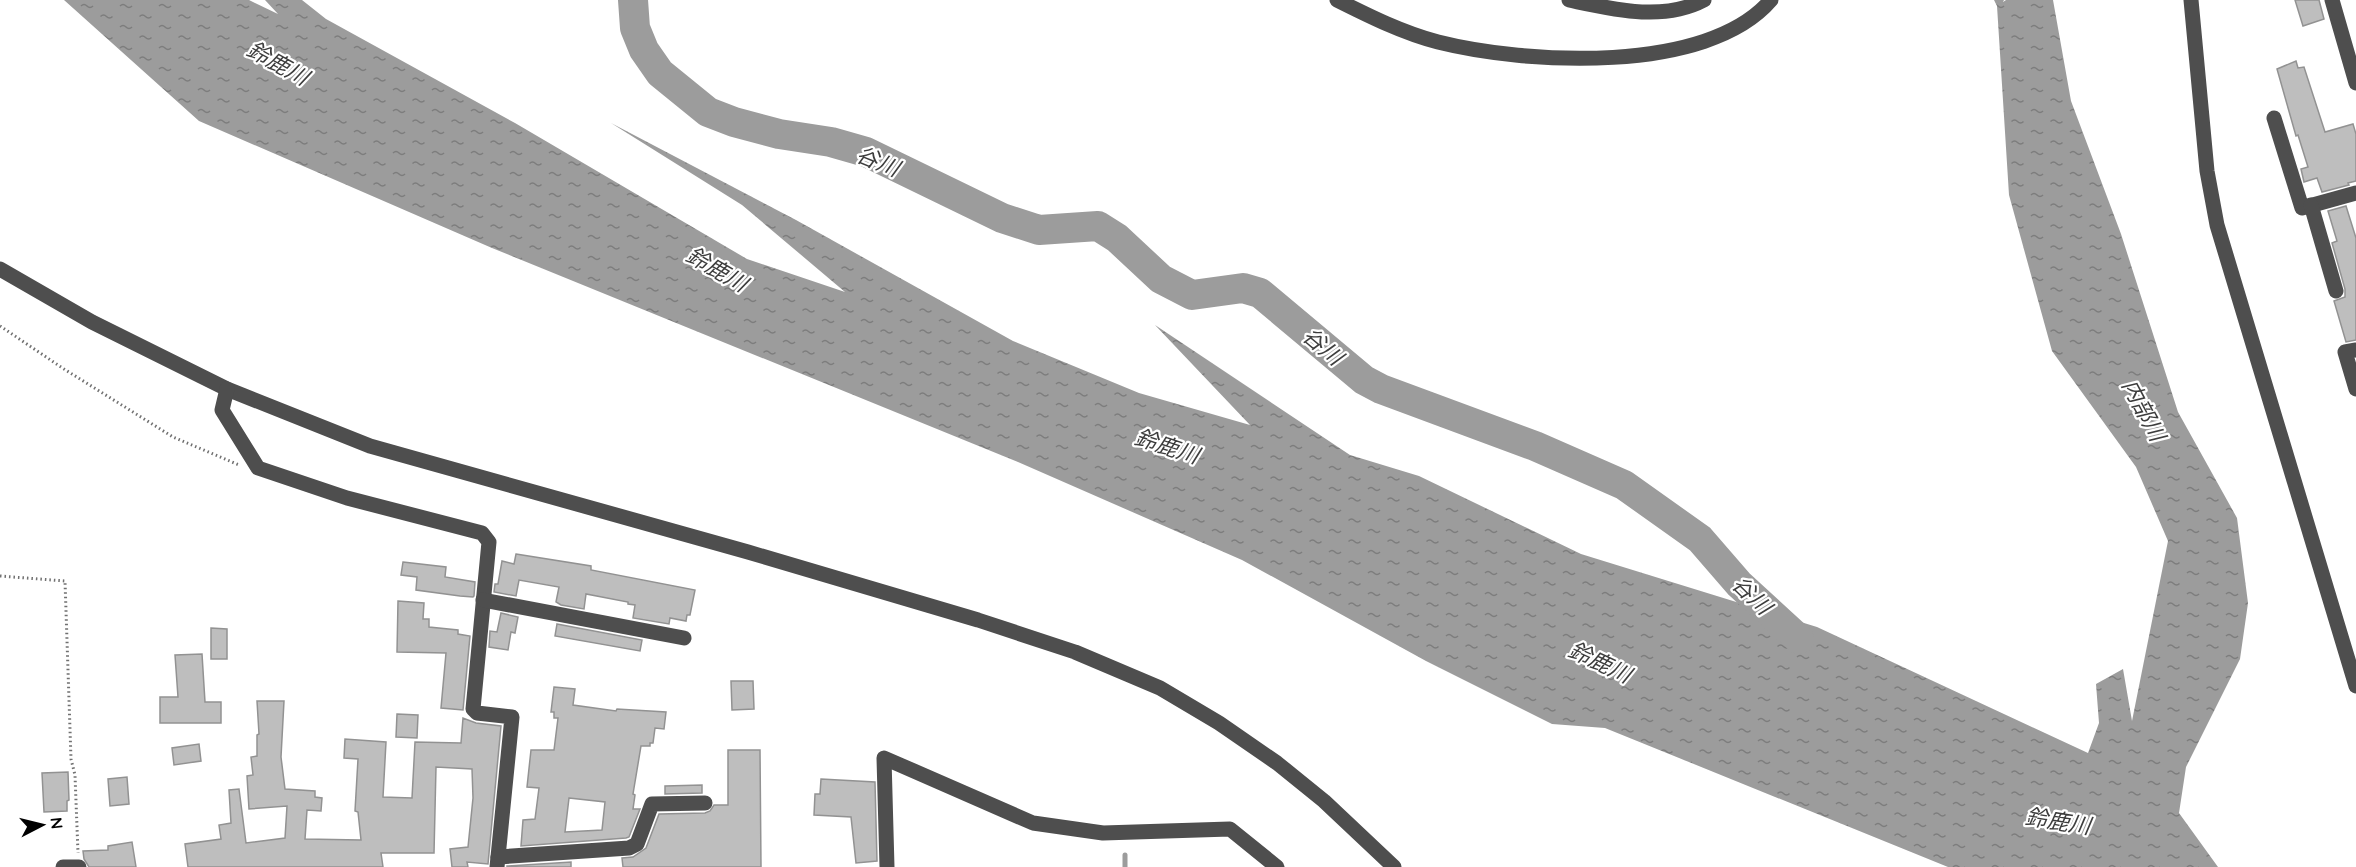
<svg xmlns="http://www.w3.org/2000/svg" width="2356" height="867" viewBox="0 0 2356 867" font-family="Quicksand,'Noto Sans JP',sans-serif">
<defs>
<pattern id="water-ripples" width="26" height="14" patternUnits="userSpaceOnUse" patternTransform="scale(1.5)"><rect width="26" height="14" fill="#9c9c9c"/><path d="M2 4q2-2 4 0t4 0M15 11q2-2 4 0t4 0" fill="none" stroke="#7d7d7d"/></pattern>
</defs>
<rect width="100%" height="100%" fill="#fff"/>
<polygon fill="url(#water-ripples)" points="64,0 249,0 278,14 265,0 302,0 326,19 515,123 747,259 845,292 742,205 611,123 796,220 1013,341 1139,393 1250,425 1155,325 1350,455 1419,476 1581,554 1817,627 2088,753 2099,723 2096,684 2123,669 2132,721 2168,541 2136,467 2052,351 2009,195 1997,6 1994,0 2004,0 2003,2 2006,0 2053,0 2071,101 2121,234 2178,412 2237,518 2248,603 2240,659 2186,767 2179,813 2218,867 1948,867 1605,728 1552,724 1426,661 1242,560 1018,462 492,248 199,121"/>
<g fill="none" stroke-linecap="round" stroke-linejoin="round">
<polyline stroke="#9c9c9c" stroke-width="5" points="1125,867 1125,855"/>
<polyline stroke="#9c9c9c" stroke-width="30" points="633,0 635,28 644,50 660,73 708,112 734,122 779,134 831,142 866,152 1002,218 1039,230 1098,226 1117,238 1161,279 1192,295 1243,288 1260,293 1364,380 1381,389 1535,446 1624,485 1700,539 1739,584 1799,639"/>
</g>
<g fill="#bebebe" stroke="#929292" stroke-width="1.5" fill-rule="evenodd">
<polygon points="2295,0 2319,0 2324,19 2303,26"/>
<polygon points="2296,61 2298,68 2304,67 2325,132 2353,124 2356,134 2356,181 2348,183 2349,185 2322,192 2317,178 2304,182 2301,169 2308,167 2298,135 2296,136 2277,69"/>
<polygon points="2346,206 2356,238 2356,340 2346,342 2334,301 2345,297 2345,289 2332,243 2337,241 2328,211"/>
<polygon points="516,554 591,566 591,570 695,590 690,615 687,615 686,621 670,618 669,624 633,618 635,605 628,604 628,602 586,594 584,609 561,605 556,602 559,587 519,580 516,596 494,592 495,584 498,584 502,561 514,564"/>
<polygon points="403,562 446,567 445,577 475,582 474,596 473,597 460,596 416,590 417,577 401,575"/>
<polygon points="398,601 424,603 423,619 429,619 429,627 458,630 458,634 470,636 463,710 441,708 446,653 397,652"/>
<polygon points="501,613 518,617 515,633 511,632 508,650 489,647 490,631 497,632"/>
<polygon points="557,624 642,640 640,651 555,636"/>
<polygon points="211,628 227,629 227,659 211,659"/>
<polygon points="202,654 205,702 221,702 221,723 160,723 160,697 178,697 175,655"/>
<polygon points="731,681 753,681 754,709 732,710"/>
<path d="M554 687 575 689 573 705 616 711 617 709 666 712 664 729 655 728 653 743H650V746H641L633 794 635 795 633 809H640L629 837 626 838 521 846 523 820 535 819 539 788 527 787 531 750H554L558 718H554V712H551ZM569 798 605 802 602 830 565 832Z"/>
<polygon points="257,701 284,701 281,757 285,789 315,791 315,797 322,798 321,811 307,810 305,839 361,840 358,812 355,811 358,759 344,758 345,739 386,742 383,797 412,798 415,742 461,743 463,718 476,723 501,726 488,864 467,862 468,867 452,867 450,849 468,847 473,798 472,769 436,767 434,853 381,853 383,867 188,867 185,844 221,839 219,825 231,823 229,790 239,789 246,843 285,838 287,806 249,809 247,776 253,775 251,757 257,756 257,735 259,734"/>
<polygon points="397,714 418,715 417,738 396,737"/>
<polygon points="199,744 201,761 174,765 172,748"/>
<polygon points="728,750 760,750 761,867 623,867 622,858 633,857 646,848 659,814 705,813 710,811 714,805 728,805"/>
<polygon points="68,772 69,800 67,801 67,811 44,812 42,773"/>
<polygon points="127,777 129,804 110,806 108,779"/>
<polygon points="821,779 875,782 877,861 856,863 851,817 814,815 815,794 820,794"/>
<polygon points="702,785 702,793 665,794 665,786"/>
<polygon points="132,842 136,867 89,867 84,859 83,851 108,850 108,846"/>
<polygon points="571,862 571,867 507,867 507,866"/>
</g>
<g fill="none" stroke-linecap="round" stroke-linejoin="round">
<g stroke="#707070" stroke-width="3" stroke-dasharray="1.5 3" stroke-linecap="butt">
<polyline points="0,326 64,369 173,437 239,465"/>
<polyline points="0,576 65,581 71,759 75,775 78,853"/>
</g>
<g stroke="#4e4e4e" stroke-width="15">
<path d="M1337 0C1369 16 1403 33 1438 42 1525 64 1707 75 1771 0"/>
<path d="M1569 0C1612 9 1663 22 1704 0"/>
<polyline points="2191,0 2207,171 2217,225 2356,686"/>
<polyline points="2332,0 2356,83"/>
<polyline points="2274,118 2302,208 2356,193"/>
<polyline points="2311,205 2336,291"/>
<polyline points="0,269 92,322 227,389 370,446 748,552 978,620 1075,652 1160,688 1219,723 1277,763 1324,801 1394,867"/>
<polyline points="2356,350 2345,352 2356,389"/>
<polyline points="227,389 222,410 258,468 347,498 482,533 489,542 473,709 477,713 512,717 497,867"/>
<polyline points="483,600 684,638"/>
<polyline points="498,857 629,848 637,844 652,804 705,803"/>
<polyline points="63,867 79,867"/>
<polyline points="887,867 884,758 1033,823 1103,833 1230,829 1277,867"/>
</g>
</g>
<g text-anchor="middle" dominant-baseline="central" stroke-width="4.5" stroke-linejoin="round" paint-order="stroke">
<g font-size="22" font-style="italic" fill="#3d3d3d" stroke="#fff">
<text transform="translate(278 63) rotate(29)">鈴鹿川</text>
<text transform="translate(878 161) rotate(22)">谷川</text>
<text transform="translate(717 269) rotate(30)">鈴鹿川</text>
<text transform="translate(1323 346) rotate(40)">谷川</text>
<text transform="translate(2144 410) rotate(62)">内部川</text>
<text transform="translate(1167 446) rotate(18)">鈴鹿川</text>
<text transform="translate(1752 595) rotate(44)">谷川</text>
<text transform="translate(1600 662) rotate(25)">鈴鹿川</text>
<text transform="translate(2058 821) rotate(9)">鈴鹿川</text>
</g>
</g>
<g transform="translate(42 825) rotate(83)" stroke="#ffffff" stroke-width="4.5" paint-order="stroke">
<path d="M0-4.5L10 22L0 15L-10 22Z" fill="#000000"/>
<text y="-9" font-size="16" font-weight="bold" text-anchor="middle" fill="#000000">N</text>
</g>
</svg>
